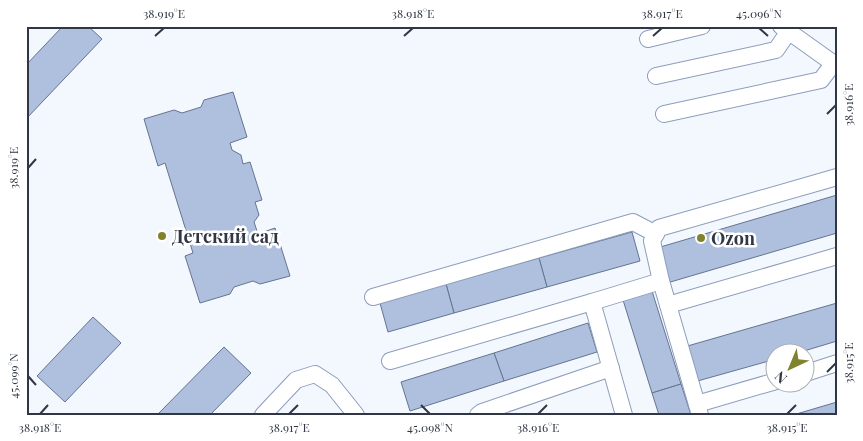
<svg xmlns="http://www.w3.org/2000/svg" width="863" height="441" viewBox="0 0 863 441" font-family="'Playfair Display',serif">
<rect width="100%" height="100%" fill="#f3f7fe"/>
<g fill="#afc0df" stroke="#647491">
<polygon points="63,26 88,26 102,39 26,119 26,65"/>
<polygon points="233,92 247,137 230,143 232,150 241,155 243,164 250,162 262,200 255,202 259,215 254,222 258,234 275,228 290,276 260,284 253,281 234,287 230,294 200,303 185,256 193,253 165,163 158,166 144,119 174,110 182,113 201,107 204,100"/>
<polygon points="837,195 837,233 667,283 657,248"/>
<polygon points="632,232 640,261 547,287 539,258"/>
<polygon points="539,258 547,287 454,313 446,284"/>
<polygon points="446,284 454,313 388,332 380,303"/>
<polygon points="652,291 681,384 652,393 623,300"/>
<polygon points="837,303 837,341 794,354 776,354 776,359 694,382 684,347"/>
<polygon points="93,317 121,343 65,402 37,376"/>
<polygon points="588,323 597,352 504,381 494,353"/>
<polygon points="224,347 251,373 210,415 157,415"/>
<polygon points="494,353 504,381 410,411 401,382"/>
<polygon points="681,384 691,415 659,415 652,393"/>
<polygon points="837,402 837,415 793,415"/>
</g>
<g fill="none" stroke-linecap="round" stroke-linejoin="round">
<defs>
<g id="minor">
<polyline points="781,26 837,66"/>
<polyline points="648,39 702,26"/>
<polyline points="656,76 776,50 789,31"/>
<polyline points="664,114 821,80 833,64"/>
<polyline points="373,297 633,222 656,234"/>
<polyline points="592,302 661,281"/>
<polyline points="668,305 837,256"/>
<polyline points="390,361 592,302 624,415"/>
<polyline points="806,373 837,363"/>
<polyline points="697,404 776,381"/>
<polyline points="263,415 296,380 315,374 332,385 356,415"/>
<polyline points="478,415 482,412 611,368"/>
<polyline points="700,415 661,281 652,241 659,228 837,177"/>
</g>
</defs>
<use href="#minor" stroke="#8d9dbc" stroke-width="18"/>
<use href="#minor" stroke="#fff" stroke-width="16"/>
</g>
<path fill="none" stroke="#303643" stroke-width="2" d="M759 28 768 36M155 36 164 28M404 36 413 28M653 36 662 28M827 114 836 105M28 168 36 159M827 372 836 363M28 376 36 385M421 405 430 414M40 414 48 405M289 414 298 405M538 414 547 405M787 414 796 405"/>
<g fill="#81832c" stroke="#fff" stroke-width="2">
<circle cx="162" cy="236" r="5"/>
<circle cx="701" cy="238" r="5"/>
</g>
<g text-anchor="middle" dominant-baseline="central" stroke-width="5" stroke-linejoin="round" paint-order="stroke">
<g font-size="18" font-weight="bold" fill="#303643" stroke="#fff" text-anchor="start">
<text x="172" y="236">Детский сад</text>
<text x="711" y="238">Ozon</text>
</g>
</g>
<rect width="863" height="441" fill="none" stroke="#ffffff" stroke-width="55"/>
<g transform="translate(790 368) rotate(224)"><circle r="24" fill="#ffffff" stroke="#acafb4"/>
<path d="M0-4L9 19L0 12L-9 19Z" fill="#81832c"/>
<text y="-8" font-size="14" font-weight="bold" text-anchor="middle" fill="#303643">N</text>
</g>
<rect x="28" y="28" width="808" height="386" fill="none" stroke="#303643" stroke-width="2"/>
<g font-size="12" text-anchor="middle" fill="#303643">
<text x="164" y="18">38.919°E</text>
<text x="413" y="18">38.918°E</text>
<text x="662" y="18">38.917°E</text>
<text x="759" y="18">45.096°N</text>
<text transform="translate(849 105) rotate(-90)" y="4">38.916°E</text>
<text transform="translate(14 168) rotate(-90)" y="4">38.919°E</text>
<text transform="translate(849 363) rotate(-90)" y="4">38.915°E</text>
<text transform="translate(14 376) rotate(-90)" y="4">45.099°N</text>
<text x="40" y="432">38.918°E</text>
<text x="289" y="432">38.917°E</text>
<text x="430" y="432">45.098°N</text>
<text x="538" y="432">38.916°E</text>
<text x="787" y="432">38.915°E</text>
</g>
</svg>
